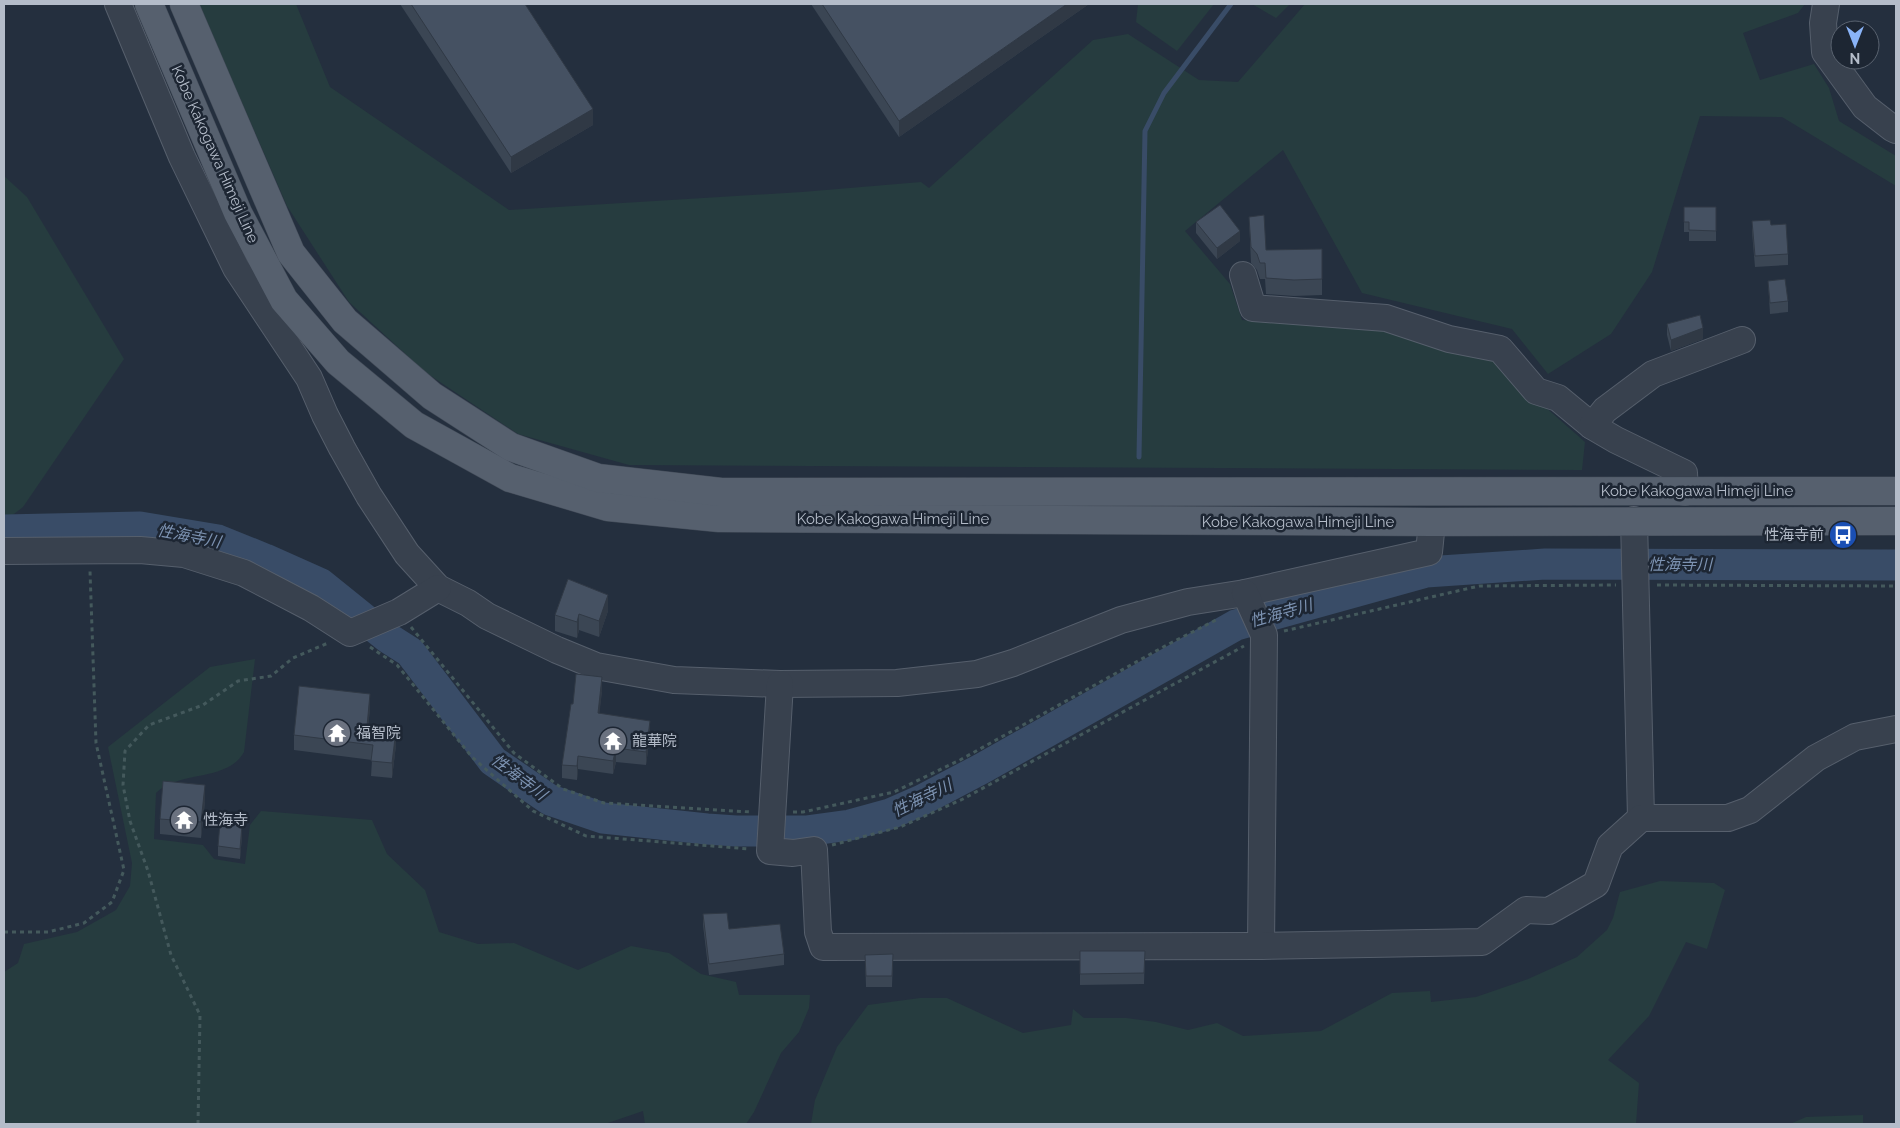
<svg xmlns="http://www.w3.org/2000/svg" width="1900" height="1128" viewBox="0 0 1900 1128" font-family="Raleway,'Noto Sans JP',sans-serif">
<rect width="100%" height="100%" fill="#242f3e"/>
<g fill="#263c3f">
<polygon points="199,4 296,4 330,87 509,210 802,192 921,182 929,188 1093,40 1128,34 1199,80 1238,82 1305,4 1805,4 1798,13 1743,33 1760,80 1814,64 1829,88 1839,121 1896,156 1896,186 1782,117 1700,116 1652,272 1611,334 1548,374 1512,329 1362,293 1283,150 1185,231 1230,284 1242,320 1382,331 1493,361 1585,442 1582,470 629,465 518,434 425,372 349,302 287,206"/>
<polygon points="1138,4 1214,4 1177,51 1136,22"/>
<polygon points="1252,4 1290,4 1276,18"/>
<polygon points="4,176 27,197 124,359 23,507 10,517 4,517"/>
<path d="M255 659 244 752C228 782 179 770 156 793L154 839 203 845 214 859 245 864 250 825 261 811 372 820 387 854 425 890 439 932 478 944 514 943 578 970 631 946 669 953 701 974 736 982 739 995H810L809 1008 799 1032 781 1053 754 1112 746 1124H645L643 1111 605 1124H4V972L18 963 24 944 77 932 116 910 130 886 132 863 108 747 210 667Z"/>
<polygon points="1660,881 1714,883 1725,890 1707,949 1686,942 1649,1016 1608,1060 1639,1083 1636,1124 811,1124 815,1100 837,1047 868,1005 920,998 947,998 1023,1033 1071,1025 1073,1009 1084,1018 1126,1018 1156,1022 1188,1030 1217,1023 1243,1036 1321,1031 1392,993 1430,991 1431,1002 1476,997 1528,979 1577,957 1607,930 1613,918 1620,892"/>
<polygon points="1863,1115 1863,1124 1790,1124 1806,1117"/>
</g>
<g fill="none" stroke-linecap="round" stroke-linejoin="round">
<polyline stroke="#394c67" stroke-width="5" points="1139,457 1145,131 1164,93 1231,4"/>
<polyline stroke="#394c67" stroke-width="31" points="4,530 140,527 218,540 265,559 321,584 388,638 410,652 493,761 550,800 603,818 707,829 736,831 806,831 850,825 890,814 922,800 981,769 1236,625 1426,572 1545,564 1896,565"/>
<defs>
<g id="minor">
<polyline points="118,4 182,157 236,268 309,378 325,415 342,448 369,496 407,554 438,588 468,603 487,616 557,650 596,666 674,680 780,684 897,683 977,674 1013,663 1121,620 1188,602 1245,593 1429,552 1432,522"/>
<polyline points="1826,4 1823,23 1825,52 1865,107 1892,128 1896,130"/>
<polyline points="1243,275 1253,308 1386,318 1449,339 1500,349 1536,391 1558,398 1592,426"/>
<polyline points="1685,492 1684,473 1616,440 1592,426 1605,410 1653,374 1742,340"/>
<polyline points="1634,520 1641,818"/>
<polyline points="4,551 140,550 184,554 244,573 311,608 350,633 399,612 438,588"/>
<polyline points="1245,593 1264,635 1261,946"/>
<polyline points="780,684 770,851 793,853 814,850 818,932 823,947 1261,946 1482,942 1526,910 1549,911 1596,884 1610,846 1641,818 1728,818 1750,810 1816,758 1855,737 1896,729"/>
</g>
<g id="major">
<polyline points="149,4 238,213 284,300 338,362 414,425 510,478 608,507 719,518 1432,522 1896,521"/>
<polyline points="184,4 291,253 345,321 432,396 511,447 598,478 721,492 1896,491"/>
</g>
</defs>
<use href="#minor" stroke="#565f6c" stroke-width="28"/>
<use href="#major" stroke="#414a57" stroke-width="29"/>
<g stroke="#44595c" stroke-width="3" stroke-dasharray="4 4" stroke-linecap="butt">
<polyline points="1657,585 1896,586"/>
<polyline points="411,627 514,753 563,789 604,803 751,812"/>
<polyline points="1284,631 1479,586 1616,585"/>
<polyline points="370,647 397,665 472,757 533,811 586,836 750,849"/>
<polyline points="793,812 803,812 894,792 960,760 1165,646 1216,620"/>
<polyline points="832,845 900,827 963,799 1244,646"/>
<polyline points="4,932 48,932 84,923 112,902 124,870 96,743 90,571"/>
<polyline points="198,1124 200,1015 171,955 148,871 130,821 123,785 125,751 149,725 203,705 238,681 271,676 293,658 328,643"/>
</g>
<use href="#minor" stroke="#38414e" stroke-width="26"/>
<use href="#major" stroke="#56606e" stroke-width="28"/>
</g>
<g fill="#3b4654">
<polygon points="400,4 525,4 593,125 511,173"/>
<polygon points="811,4 1089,4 899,137"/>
<polygon points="1684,207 1716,207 1716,241 1689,241 1689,232 1684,232"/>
<polygon points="1249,217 1266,250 1322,249 1322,295 1294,296 1266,294 1265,279 1260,279 1257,270 1251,263"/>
<polygon points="1752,221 1771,225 1788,254 1788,265 1755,267 1752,232"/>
<polygon points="1196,222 1240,241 1217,259 1196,233"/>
<polygon points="1768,281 1788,301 1788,312 1770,314"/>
<polygon points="1667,324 1703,339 1671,351 1667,335"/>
<polygon points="608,611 599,637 579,630 577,638 555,631 555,615"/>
<polygon points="602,691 599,714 650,735 646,765 616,762 613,774 578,769 577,780 562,778 562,765 573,704"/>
<polygon points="370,709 368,726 396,745 392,778 371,776 372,760 294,750 294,735"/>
<polygon points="205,801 201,838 160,834 160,819"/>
<polygon points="242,836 240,859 218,856 218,846"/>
<polygon points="703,914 729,929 784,954 784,965 709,975 703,925"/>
<polygon points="1080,951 1145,951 1144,984 1080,985"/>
<polygon points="893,954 892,987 866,987 865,955"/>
</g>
<g fill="#303945">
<polygon points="1067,4 1089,4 899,137 899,121"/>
<polygon points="593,109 593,125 511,173 511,157"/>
<polygon points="1240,231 1240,241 1217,259 1217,248"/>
<polygon points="1703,328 1703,339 1671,351 1671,340"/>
<polygon points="608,595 608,611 599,637 599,621"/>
<polygon points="579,614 579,630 577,638 577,622"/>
<polygon points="602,677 602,691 598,727 598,713"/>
<polygon points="370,694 370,709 367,741 367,726"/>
<polygon points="650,721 650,735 646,765 646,752"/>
<polygon points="396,730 396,745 392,778 392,763"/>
<polygon points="616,748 616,762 613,774 613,761"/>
<polygon points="578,756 578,769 577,780 577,766"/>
<polygon points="205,785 205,801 201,838 201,822"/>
<polygon points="242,825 242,836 240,859 240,849"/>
</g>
<g fill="#455162" stroke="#303945">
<polygon points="411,4 525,4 593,109 511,157"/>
<polygon points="822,4 1067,4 899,121"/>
<polygon points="1220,205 1240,231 1217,248 1196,222"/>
<polygon points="1684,207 1716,207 1716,231 1689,230 1689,222 1684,222"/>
<polygon points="1264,215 1266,250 1322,249 1322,279 1294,280 1266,278 1265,263 1260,263 1257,254 1251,247 1249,217"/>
<polygon points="1770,220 1771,225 1786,224 1788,254 1755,256 1752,221"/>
<polygon points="1785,279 1788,301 1770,303 1768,281"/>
<polygon points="1700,315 1703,328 1671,340 1667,324"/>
<polygon points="568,579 608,595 599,621 579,614 577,622 555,615"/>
<polygon points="576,674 602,677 598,713 650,721 646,752 616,748 613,761 578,756 577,766 562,765 571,704 573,704"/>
<polygon points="299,686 370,694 367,726 396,730 392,763 371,761 373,745 294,735"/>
<polygon points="163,781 205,785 201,822 160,819"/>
<polygon points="220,823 242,825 240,849 218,846"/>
<polygon points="727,913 729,929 780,924 784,954 709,964 703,914"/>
<polygon points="1080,951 1145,951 1144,973 1080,974"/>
<polygon points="893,954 892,976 866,976 865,955"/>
</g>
<defs>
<symbol id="bus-disc" viewBox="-11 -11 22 22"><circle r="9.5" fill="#1a4fb4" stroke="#1d2633"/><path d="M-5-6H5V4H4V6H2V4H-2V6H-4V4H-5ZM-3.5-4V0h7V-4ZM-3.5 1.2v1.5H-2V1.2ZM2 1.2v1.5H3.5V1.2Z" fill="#fff"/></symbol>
<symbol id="temple-disc" viewBox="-11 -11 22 22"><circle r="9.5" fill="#6b7280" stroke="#1d2633"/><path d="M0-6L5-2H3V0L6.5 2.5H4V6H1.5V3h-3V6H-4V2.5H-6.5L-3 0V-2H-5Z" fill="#fff"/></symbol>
</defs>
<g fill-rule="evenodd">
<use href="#bus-disc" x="1827" y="519" width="32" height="32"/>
<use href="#temple-disc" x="321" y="717" width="32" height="32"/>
<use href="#temple-disc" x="597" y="725" width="32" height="32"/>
<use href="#temple-disc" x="168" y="804" width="32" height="32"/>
</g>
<g text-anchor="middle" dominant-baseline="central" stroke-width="5" stroke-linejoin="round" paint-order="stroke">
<g font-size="15" fill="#b4bcc9" stroke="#1d2633">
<text transform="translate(215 154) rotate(66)">Kobe Kakogawa Himeji Line</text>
<text x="1697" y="491">Kobe Kakogawa Himeji Line</text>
<text x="893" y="519">Kobe Kakogawa Himeji Line</text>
<text x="1298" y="522">Kobe Kakogawa Himeji Line</text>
</g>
<g font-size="15" fill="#b4bcc9" stroke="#1d2633" text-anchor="start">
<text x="1824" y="535" text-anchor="end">性海寺前</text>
<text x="356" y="733">福智院</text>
<text x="632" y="741">龍華院</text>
<text x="203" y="820">性海寺</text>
</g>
<g font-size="16" font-style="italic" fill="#7c92b1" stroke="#1d2633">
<text transform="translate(189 536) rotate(11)">性海寺川</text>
<text x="1680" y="564">性海寺川</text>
<text transform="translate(1281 613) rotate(-16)">性海寺川</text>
<text transform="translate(519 777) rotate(37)">性海寺川</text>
<text transform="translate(922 798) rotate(-26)">性海寺川</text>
</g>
</g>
<rect width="1900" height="1128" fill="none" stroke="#b4bcc9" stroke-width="10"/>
<g transform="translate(1855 45) rotate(180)"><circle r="24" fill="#1d2633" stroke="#59626f"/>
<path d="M0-4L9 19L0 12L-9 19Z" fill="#8ab4f8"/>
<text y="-8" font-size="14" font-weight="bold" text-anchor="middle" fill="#b4bcc9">N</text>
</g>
</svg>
